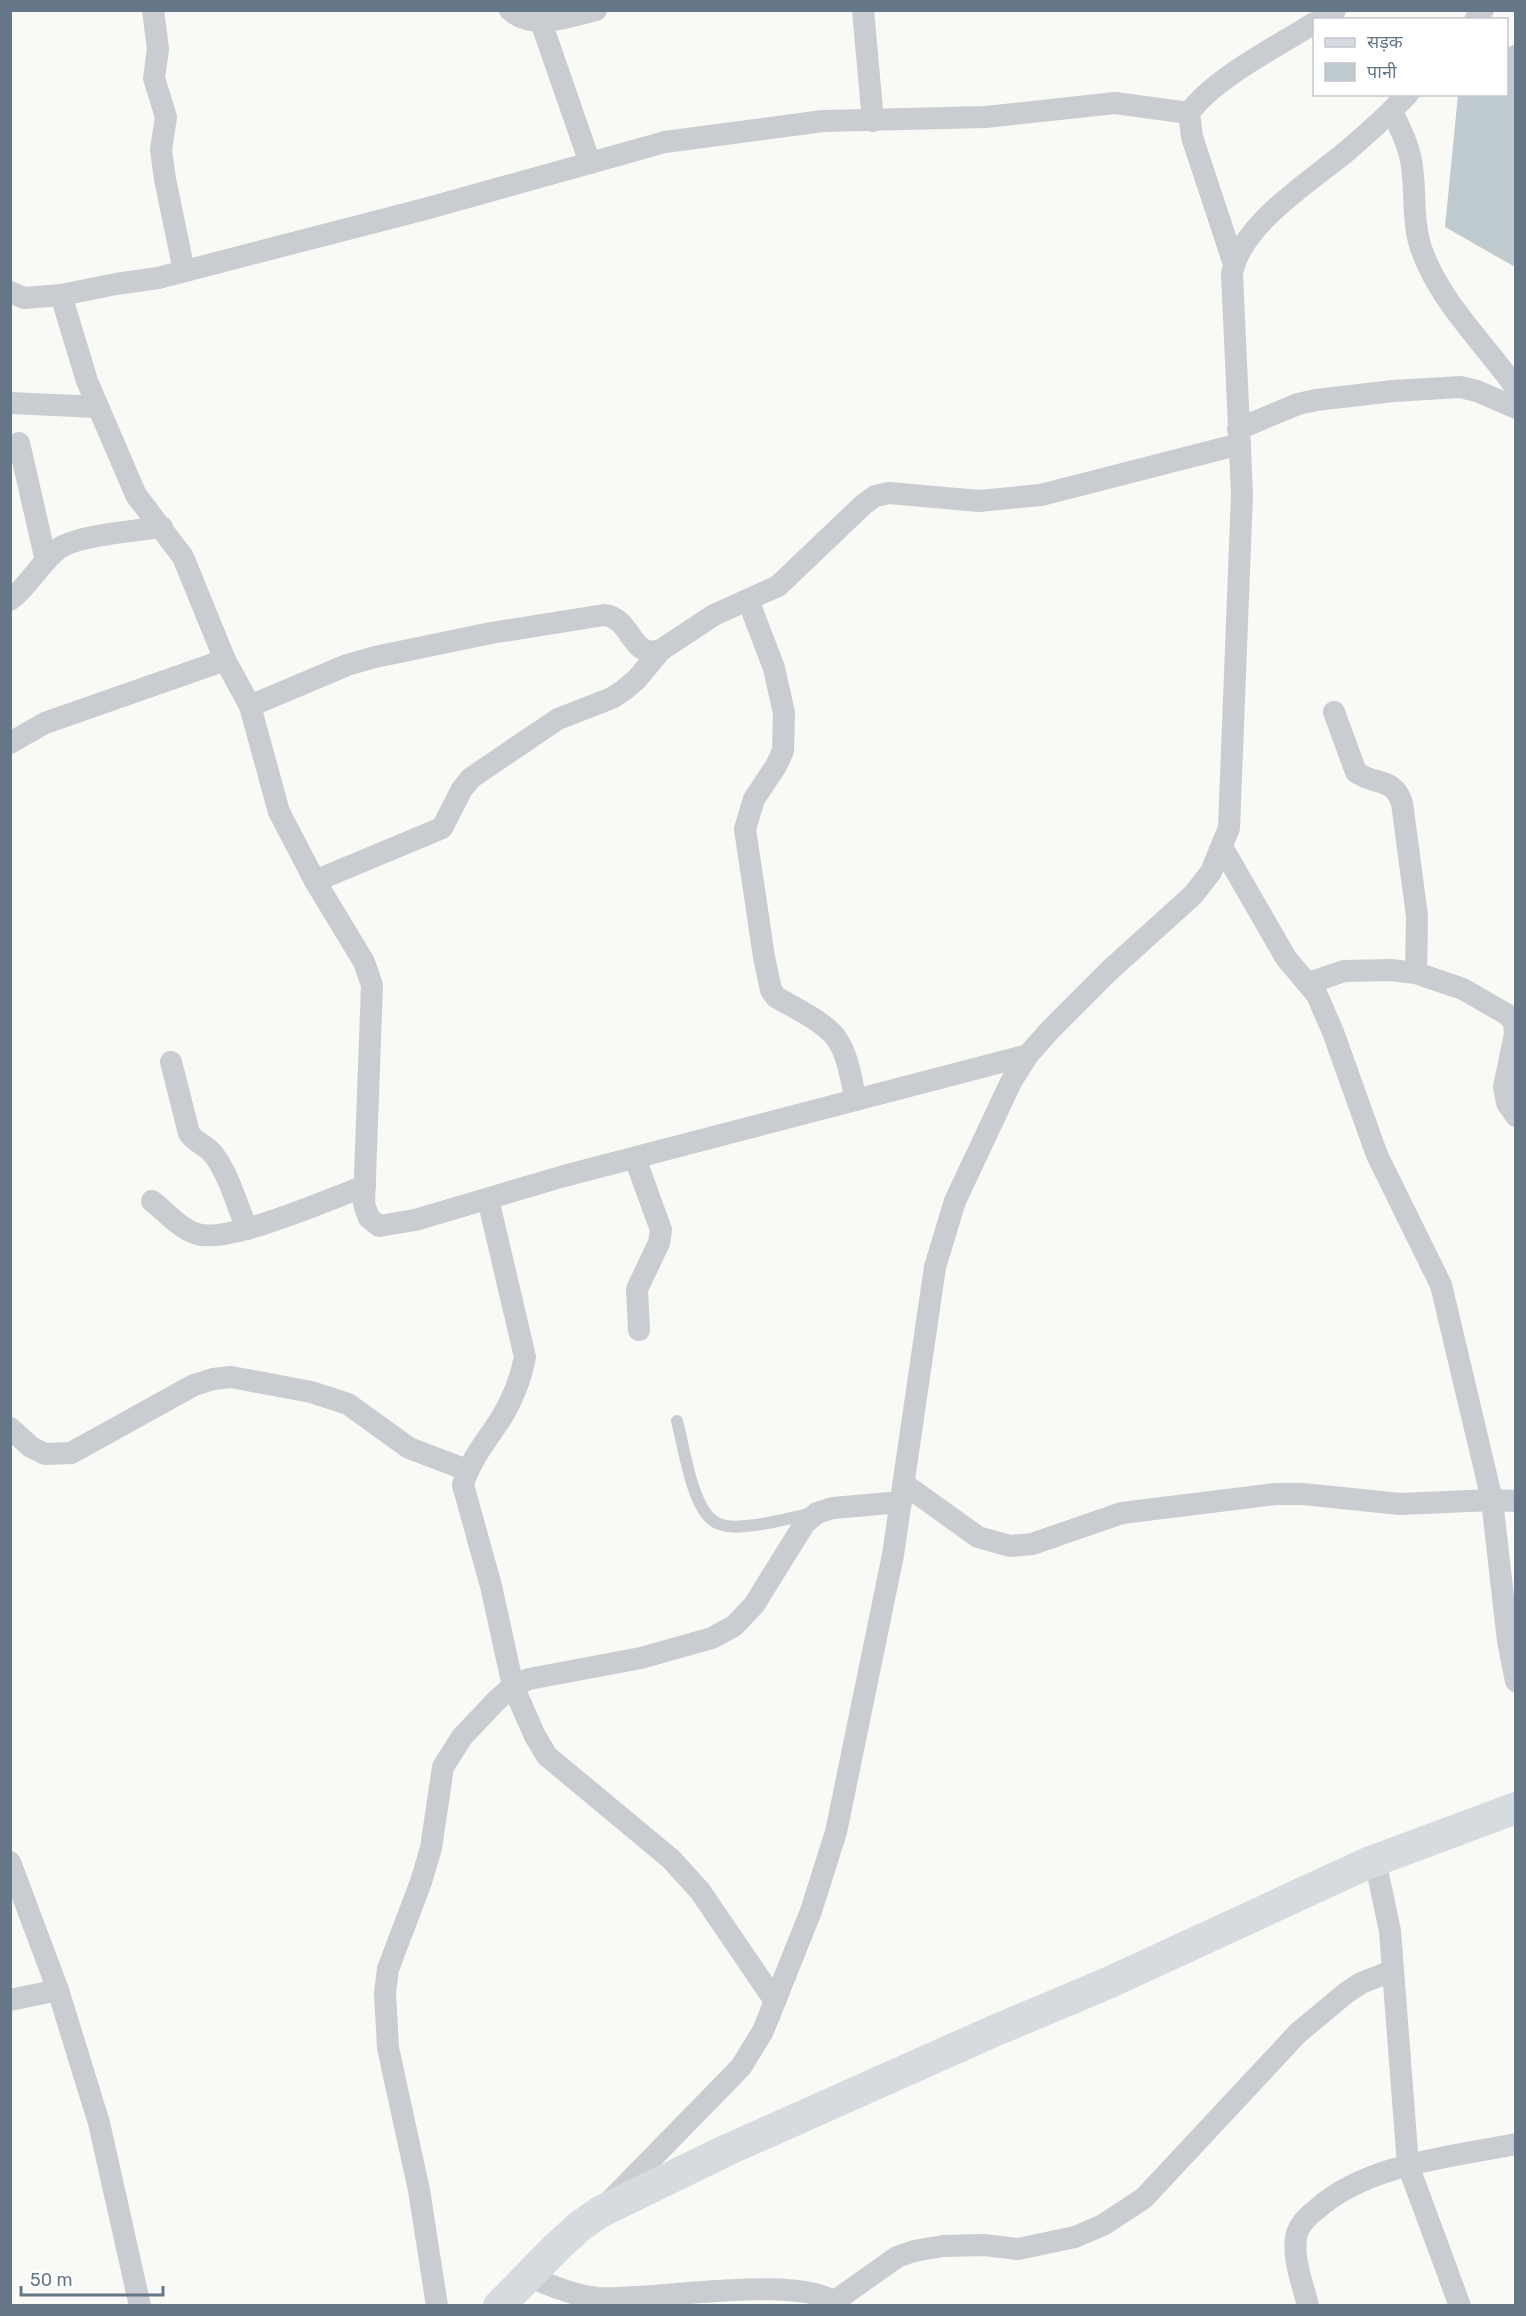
<svg xmlns="http://www.w3.org/2000/svg" width="1526" height="2316" viewBox="0 0 1526 2316" font-family="Rubik,'Noto Sans Devanagari',sans-serif">
<rect width="100%" height="100%" fill="#f9f9f6"/>
<polygon fill="#c0cbd0" points="1515,44 1515,267 1445,227 1458,95 1506,94 1507,48"/>
<g fill="none" stroke-linecap="round" stroke-linejoin="round">
<path stroke="#c9ccd0" stroke-width="12" d="M677 1421C684 1446 692 1512 717 1523 725 1527 737 1527 745 1526 766 1525 789 1518 810 1514"/>
<g stroke="#c9ccd0" stroke-width="22">
<polyline points="153,10 158,49 154,78 166,117 161,150 165,179 184,271"/>
<path d="M510 10C533 31 570 16 596 10"/>
<polyline points="863,10 873,121"/>
<polyline points="1321,20 1335,10"/>
<polyline points="1475,20 1483,10"/>
<polyline points="541,22 590,163"/>
<path d="M1392 111C1400 129 1410 147 1412 167 1416 194 1412 221 1421 248 1439 301 1484 343 1516 388"/>
<path d="M1234 264 1192 137 1189 113C1215 77 1277 47 1314 23"/>
<polyline points="10,292 24,298 61,295 87,381 136,495 183,557 225,660 250,706 279,812 315,881 364,962 372,985 364,1204 369,1218 379,1226 415,1220 564,1176 1028,1055"/>
<polyline points="61,295 116,284 158,278 425,209 665,142 823,121 986,117 1115,103 1189,113"/>
<polyline points="10,403 98,407"/>
<polyline points="1238,429 1298,404 1316,400 1393,391 1460,387 1477,391 1516,408"/>
<polyline points="19,443 46,561"/>
<path d="M10 600C29 586 39 564 58 549 77 535 136 531 162 527"/>
<path d="M748 600 774 668 784 713 783 751 776 766 754 799 745 829 764 957 771 990 776 997C794 1008 828 1023 838 1041 849 1058 851 1081 856 1100"/>
<path d="M250 706 347 665 375 657 491 633 604 615C633 618 630 660 661 650L714 615 778 586 863 505 875 496 889 493 979 501 1041 495 1240 444"/>
<path d="M1334 712 1356 772C1375 786 1393 776 1402 803L1417 916 1416 973"/>
<polyline points="10,743 45,723 225,660"/>
<polyline points="1222,847 1286,958 1317,995 1333,1032 1377,1155 1441,1285 1492,1500 1508,1641 1516,1681"/>
<polyline points="315,881 442,828 462,789 471,778 558,719 612,698 624,690 637,679 661,650"/>
<polyline points="1309,983 1344,971 1391,970 1416,973 1463,989 1508,1015 1514,1022 1515,1034 1504,1087 1507,1103 1516,1116"/>
<path d="M171 1062 189 1133C195 1143 207 1145 214 1155 229 1175 237 1205 247 1229"/>
<polyline points="635,1158 661,1230 659,1243 637,1289 639,1330"/>
<path d="M488 1199 525 1357C520 1382 512 1402 498 1423 485 1443 469 1462 463 1485L491 1586 513 1686 535 1736 547 1756 671 1859 700 1891 775 2001"/>
<path d="M152 1201C165 1211 180 1229 197 1234 228 1244 330 1199 365 1186"/>
<polyline points="10,1428 31,1447 45,1454 71,1453 194,1385 213,1379 231,1377 311,1392 348,1404 409,1448 467,1470"/>
<polyline points="904,1484 978,1537 1010,1546 1032,1544 1122,1513 1275,1494 1303,1494 1400,1504 1492,1500 1516,1501"/>
<polyline points="1375,1860 1390,1931 1408,2165 1460,2306"/>
<polyline points="10,1862 58,1990 99,2123 140,2306"/>
<polyline points="10,2000 58,1990"/>
<path d="M612 2199 741 2067 763 2031 811 1911 836 1832 893 1555 935 1267 955 1201 1011 1082 1028 1055 1050 1030 1110 970 1193 895 1211 872 1229 828 1242 494 1232 274C1240 225 1310 182 1347 151 1368 133 1389 114 1408 94"/>
<path d="M527 2276C550 2285 572 2295 597 2298 648 2302 805 2271 840 2306"/>
<polyline points="835,2301 897,2257 914,2251 943,2246 984,2245 1018,2249 1075,2237 1103,2225 1144,2198 1298,2033 1346,1993 1361,1983 1392,1971"/>
<polyline points="437,2306 419,2190 388,2048 385,1993 388,1969 421,1882 431,1848 443,1767 462,1737 497,1700 513,1686 529,1679 641,1658 712,1638 734,1626 754,1605 805,1523 817,1513 833,1508 901,1502"/>
<path d="M1308 2306C1303 2284 1291 2256 1297 2233 1300 2224 1309 2215 1317 2209 1367 2164 1451 2157 1516 2144"/>
</g>
<polyline stroke="#d6dbe0" stroke-width="32" points="499,2306 558,2246 580,2226 600,2212 727,2150 994,2031 1108,1983 1368,1863 1516,1808"/>
</g>
<rect width="1526" height="2316" fill="none" stroke="#667689" stroke-width="24"/>
<rect x="1313" y="18" width="195" height="78" fill="#ffffff" stroke="#c2c8d0" stroke-width="1.5"/>
<rect x="1325" y="38" width="30" height="9" fill="#d6dbe0" stroke="#c2c8d0" stroke-width="1.5"/>
<text x="1367" y="48" font-size="18" fill="#667689">सड़क</text>
<rect x="1325" y="63" width="30" height="18" fill="#c0cbd0" stroke="#c2c8d0" stroke-width="1.5"/>
<text x="1367" y="78" font-size="18" fill="#667689">पानी</text>
<path d="M21 2286v9h142v-9" fill="none" stroke="#667689" stroke-width="3"/>
<text x="30" y="2286" font-size="18" fill="#667689" stroke="#ffffff" stroke-width="4.5" paint-order="stroke">50 m</text>
</svg>
